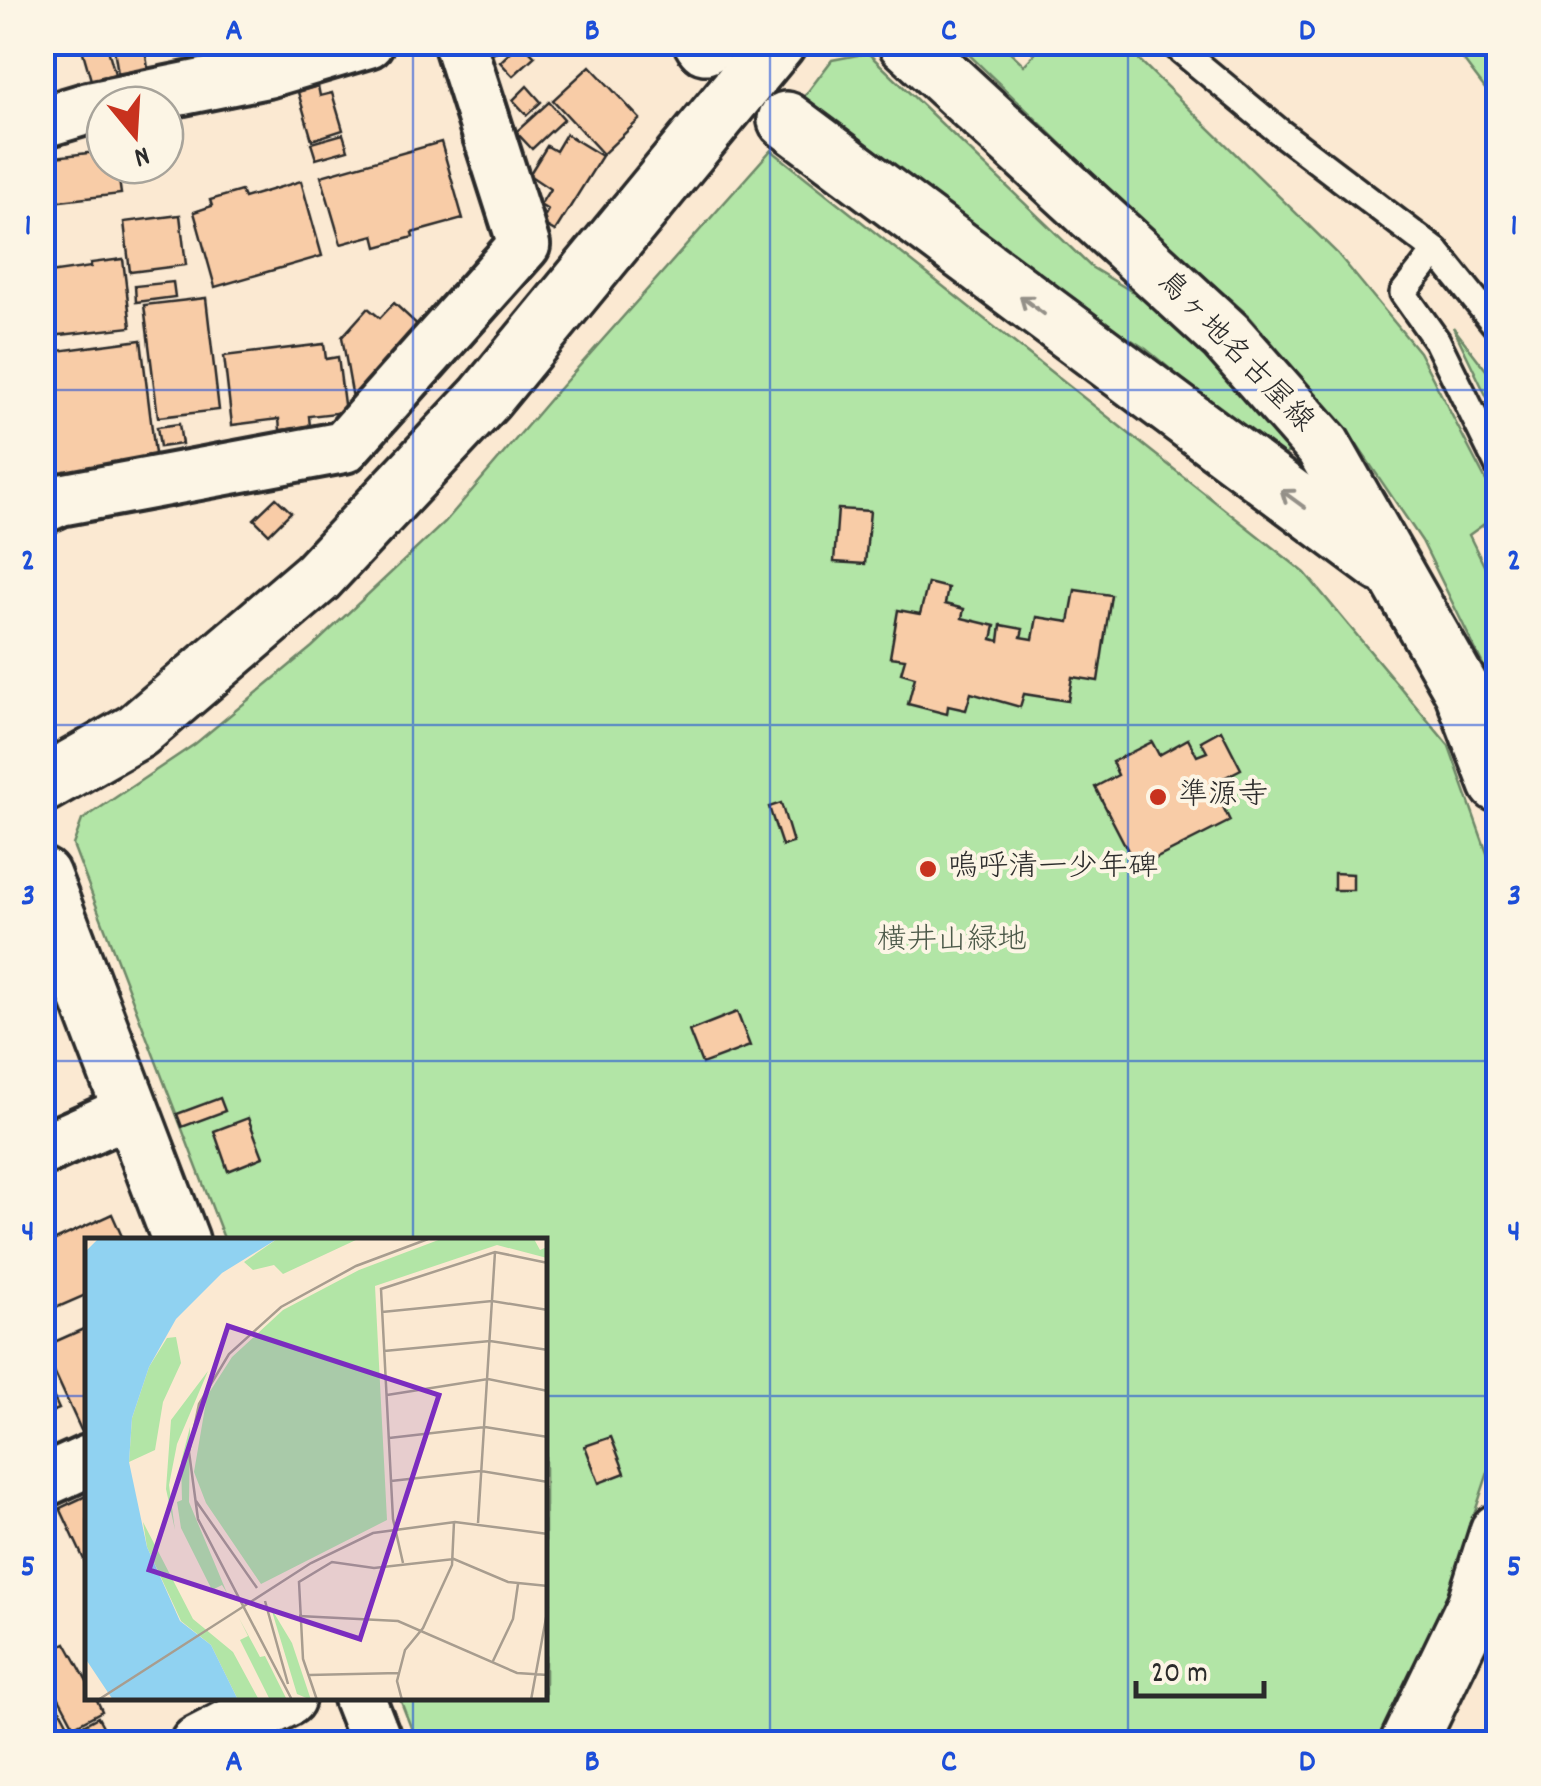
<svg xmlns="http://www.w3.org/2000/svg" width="1541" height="1786" viewBox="0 0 1541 1786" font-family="Dekko,'Klee One',sans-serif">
<rect width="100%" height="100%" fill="#fbe9d2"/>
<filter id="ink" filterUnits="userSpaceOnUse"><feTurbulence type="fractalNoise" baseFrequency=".01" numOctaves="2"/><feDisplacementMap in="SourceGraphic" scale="20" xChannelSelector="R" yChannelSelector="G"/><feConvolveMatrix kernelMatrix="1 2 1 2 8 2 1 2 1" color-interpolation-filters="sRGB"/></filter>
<g filter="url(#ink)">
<g fill="#b2e5a6" stroke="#6e8868" stroke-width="2.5">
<polygon points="959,43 1001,43 1024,65 1045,43 1122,43 1337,253 1419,352 1498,504 1498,514 1469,535 1498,594 1498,706 1488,675 1422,541 1346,429 1249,316 1130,210 958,44"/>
<polygon points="1449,43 1498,43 1498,106 1452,45"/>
<polygon points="868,53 1091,267 1171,315 1280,431 1291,451 1278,458 1146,349 1075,304 803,98 832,60"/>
<polygon points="771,150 1305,573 1449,746 1498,884 1498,1442 1449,1591 1380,1743 417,1743 400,1699 545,1698 545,1241 225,1241 73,845 82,820 195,744 312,647 445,522 551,398"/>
<polygon points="1453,327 1486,370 1498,392 1498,420"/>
</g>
<g fill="#f8cca7" stroke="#2b2b2b" stroke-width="2.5">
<polygon points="90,42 106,42 115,74 91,80 81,45"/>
<polygon points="113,42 144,42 149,75 119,80"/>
<polygon points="488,42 512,42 513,46 492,53"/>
<polygon points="521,42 535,56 513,76 500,62"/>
<polygon points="590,66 640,119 603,154 553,100"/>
<polygon points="318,86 320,96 332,93 343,130 312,140 298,92"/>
<polygon points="527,86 541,102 527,115 513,100"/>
<polygon points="549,102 564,119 532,149 516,132"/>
<polygon points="343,134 348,150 316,159 311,143"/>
<polygon points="566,134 602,156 555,231 541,223 548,210 540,205 550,189 529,175 547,146 556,151"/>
<polygon points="441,142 463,219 412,233 413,237 377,247 374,235 341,244 321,176"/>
<polygon points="105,151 105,165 117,165 121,194 51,202 46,158"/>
<polygon points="301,181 322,256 215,287 194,212 212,206 210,200 241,191 244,198"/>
<polygon points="180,215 186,265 130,272 124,222"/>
<polygon points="123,259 131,327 42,337 42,274 91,267 91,263"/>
<polygon points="173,282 175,297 136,302 135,286"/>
<polygon points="206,298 219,410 158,417 144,305"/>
<polygon points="394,303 422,329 354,404 342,337 368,308 380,318"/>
<polygon points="141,340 156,462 50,474 42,410 42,353"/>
<polygon points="324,344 326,359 338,357 345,412 309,416 310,427 280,430 279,419 232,425 224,356"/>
<polygon points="179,424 182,444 160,447 157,427"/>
<polygon points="276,498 291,512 269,534 254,519"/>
<polygon points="838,509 870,511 865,564 834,562"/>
<polygon points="928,583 948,588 945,604 964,609 962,618 995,626 992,639 999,641 1001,625 1023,629 1021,637 1033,639 1037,617 1069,622 1075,590 1111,595 1098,681 1072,677 1068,701 1024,694 1020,707 971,693 966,710 948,706 947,714 908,704 915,677 901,673 905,659 890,657 898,610 920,614"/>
<polygon points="1221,730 1241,769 1212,784 1230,821 1137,868 1095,787 1118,775 1112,762 1152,742 1159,755 1188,739 1197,756 1207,752 1201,741"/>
<polygon points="781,803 793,843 782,846 769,807"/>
<polygon points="1334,873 1353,874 1353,890 1334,890"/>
<polygon points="737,1012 750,1046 702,1064 689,1031"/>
<polygon points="220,1098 225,1111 182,1127 177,1114"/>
<polygon points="248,1118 263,1157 228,1171 214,1131"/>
<polygon points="112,1214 124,1241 88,1241 88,1294 42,1314 42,1246"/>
<polygon points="88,1327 88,1427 81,1430 43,1347"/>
<polygon points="42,1372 59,1409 42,1416"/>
<polygon points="611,1437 625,1473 599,1483 585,1446"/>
<polygon points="88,1495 88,1564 86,1564 60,1508"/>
<polygon points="66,1643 88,1683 88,1698 96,1698 102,1711 74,1726 42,1666 42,1655"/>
<polygon points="42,1676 67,1723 42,1736"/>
<polygon points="98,1717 112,1743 81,1744 74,1730"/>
<polygon points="70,1731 76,1744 46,1744"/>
</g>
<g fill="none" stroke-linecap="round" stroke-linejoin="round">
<defs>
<g id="service">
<polyline points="1171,42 1281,133 1436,251 1498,328"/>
<polyline points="1436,251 1403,293 1437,341 1498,465"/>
</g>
<g id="minor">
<polyline points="42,122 89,108 267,72 368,42"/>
<polyline points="42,508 60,500 344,447 524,245 459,42"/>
<polyline points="42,1150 131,1110"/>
<polyline points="42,1482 88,1461"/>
<polyline points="359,1698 377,1744"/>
</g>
<g id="tertiary">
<polyline points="42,785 137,731 317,577 485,398 778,42"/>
<polyline points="42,876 181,1241"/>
<polyline points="198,1744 287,1698"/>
</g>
<g id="secondary">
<polyline points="702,42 705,46"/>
<polyline points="906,42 1226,336 1323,446 1462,690 1498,784"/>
<polyline points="786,120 1381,564"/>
<polyline points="1408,1744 1475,1605 1498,1532"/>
</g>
</defs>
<use href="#service" stroke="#2b2b2b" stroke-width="32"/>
<use href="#minor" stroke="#2b2b2b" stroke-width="58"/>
<use href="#tertiary" stroke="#2b2b2b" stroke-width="62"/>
<use href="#secondary" stroke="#2b2b2b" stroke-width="62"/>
<use href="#service" stroke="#fcf5e5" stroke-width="25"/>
<use href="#minor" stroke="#fcf5e5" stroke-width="50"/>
<use href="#tertiary" stroke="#fcf5e5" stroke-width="55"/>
<use href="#secondary" stroke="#fcf5e5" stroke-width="55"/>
</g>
<defs><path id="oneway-shaft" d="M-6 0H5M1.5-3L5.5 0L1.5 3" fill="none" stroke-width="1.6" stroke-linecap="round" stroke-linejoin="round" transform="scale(2.5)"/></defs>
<g stroke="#949088">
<use href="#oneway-shaft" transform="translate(1032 305) rotate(-143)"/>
<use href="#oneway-shaft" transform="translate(1293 499) rotate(-144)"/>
</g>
</g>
<path fill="none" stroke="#1d4ed8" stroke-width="2.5" stroke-opacity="0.55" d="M413 42V1241M770 42V1744M1128 42V1744M42 390H1498M42 725H1498M42 1061H1498M42 1396H88M545 1396H1498M413 1698V1744"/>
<g fill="#c8321e" stroke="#fcf5e5" stroke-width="4">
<circle cx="1158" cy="797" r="10"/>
<circle cx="928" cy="869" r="10"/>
</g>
<g text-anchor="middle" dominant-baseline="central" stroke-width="8" stroke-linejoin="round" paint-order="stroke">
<g font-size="30" fill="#2b2b2b" stroke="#fcf5e5">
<text transform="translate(1234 353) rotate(46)">鳥ヶ地名古屋線</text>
</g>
<g font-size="30" fill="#2b2b2b" stroke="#fcf5e5" text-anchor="start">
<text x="1178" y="797">準源寺</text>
<text x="948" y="869">嗚呼清一少年碑</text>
</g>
<g font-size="30" fill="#4d5a4a" stroke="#fcf5e5">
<text x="952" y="942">横井山緑地</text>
</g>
</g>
<g transform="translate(85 1238)">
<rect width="462" height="462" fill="#fbe9d2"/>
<path d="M192 1H273L198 36 189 27 168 32 159 24ZM356 1H449L455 12 462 9V20L412 7 290 48 302 282 176 346 121 265 109 234 122 158 147 119 198 72 274 32ZM91 99 96 125 78 164 70 212 44 224 47 180 64 129 82 100ZM123 133 92 206 84 247 90 292 81 251 86 182ZM105 189 104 264 142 355 137 347 127 352 96 290 92 264 97 262 96 224ZM58 284 108 381 148 414 174 462H153L126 407 96 383 62 309ZM186 370 207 405 226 462 212 456ZM154 380 175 419 180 418 202 462H185L155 402 163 398Z" fill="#b2e5a6"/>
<path d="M13 1H192L137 35 91 81 64 129 47 180 44 224 62 309 95 383 126 407 153 462H28L0 420V14Z" fill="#90d2f1"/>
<path fill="none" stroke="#a89d8f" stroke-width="2.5" d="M297 74 407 63 463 72M299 113 405 103 463 112M302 157 403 141 463 153M304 200 400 189 463 199M306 243 396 233 463 244M111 263 172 350M393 285 410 14M318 325 308 281 296 51 410 14 463 25M180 363 203 446M214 378 313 383 432 435 463 437M408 423 428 381 433 346M224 437 314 435M13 462 226 325 288 295 370 284 463 296M207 462 113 281 104 214 114 166 144 116 196 69 271 28 343 1M232 462 218 421 214 344 247 324 289 330 369 321 423 344 463 348M317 462 312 443 320 412 338 390 367 327 369 284M446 462 463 369"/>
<path fill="#7b2cbf" fill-opacity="0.15" stroke="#7b2cbf" stroke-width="5" d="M143 88 354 157 275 401 64 332Z"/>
<rect width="462" height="462" fill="none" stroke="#2b2b2b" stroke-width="5"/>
</g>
<rect width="1541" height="1786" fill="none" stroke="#fcf5e5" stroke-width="110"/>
<g transform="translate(135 135) rotate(162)"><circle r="48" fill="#fcf5e5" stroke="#a8a49b" stroke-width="2.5"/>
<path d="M0-8L18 38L0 25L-18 38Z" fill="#c8321e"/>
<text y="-15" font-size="28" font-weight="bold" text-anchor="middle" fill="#2b2b2b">N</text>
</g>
<path d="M1136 1681v15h128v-15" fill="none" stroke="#2b2b2b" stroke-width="5"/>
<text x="1151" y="1681" font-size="30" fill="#2b2b2b" stroke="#fcf5e5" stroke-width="8" paint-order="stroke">20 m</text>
<rect x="55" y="55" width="1431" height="1676" fill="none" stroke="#1d4ed8" stroke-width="4"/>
<g font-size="32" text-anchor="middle" font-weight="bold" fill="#1d4ed8">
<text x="234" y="39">A</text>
<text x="592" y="39">B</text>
<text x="949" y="39">C</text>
<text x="1307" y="39">D</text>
<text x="28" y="234">1</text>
<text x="1514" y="234">1</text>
<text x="28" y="569">2</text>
<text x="1514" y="569">2</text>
<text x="28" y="904">3</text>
<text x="1514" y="904">3</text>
<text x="28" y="1240">4</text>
<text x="1514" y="1240">4</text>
<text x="28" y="1575">5</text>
<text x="1514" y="1575">5</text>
<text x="234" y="1770">A</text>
<text x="592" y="1770">B</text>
<text x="949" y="1770">C</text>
<text x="1307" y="1770">D</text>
</g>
</svg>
